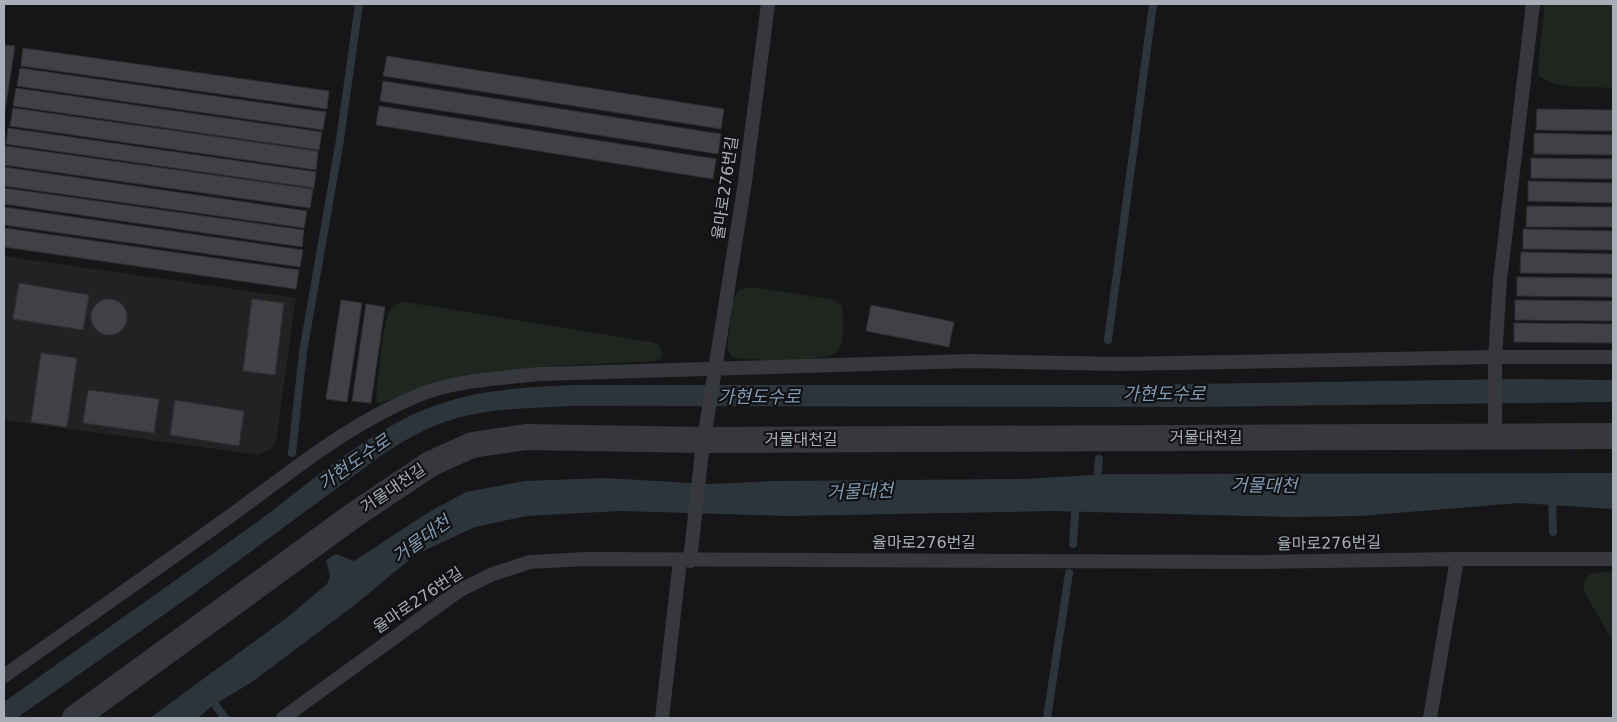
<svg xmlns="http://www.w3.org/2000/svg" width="1617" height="722" viewBox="0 0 1617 722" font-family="'DejaVu Sans','Noto Sans KR',sans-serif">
<rect width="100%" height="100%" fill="#161618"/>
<polygon fill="#222225" points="4,256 296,298 276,441 270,449 259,455 4,420"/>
<g fill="#1e261f">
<path d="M1545 4H1613V88C1593 87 1554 89 1539 76L1538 65Z"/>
<path d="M752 287 835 300 842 306C843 318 846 342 837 352 827 362 748 361 732 357L727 350 733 299 739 290Z"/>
<path d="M405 302 652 342 659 345 663 354 661 359 655 361 554 366 466 375 436 383 378 404 376 400 377 389C379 371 383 321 391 308 394 303 400 303 405 302Z"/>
<polygon points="1613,572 1613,642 1584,591 1585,579 1592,573"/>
</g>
<g fill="#2c353c">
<path d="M1517 379 1613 380V402L1193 407 571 406C532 408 489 408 451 420 426 427 404 441 382 455L189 597 17 718H4V702C88 641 173 583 257 522 313 481 368 430 434 406 479 389 528 387 576 385H1126Z"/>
<polygon points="1613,473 1613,509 1519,503 1360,516 1292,517 1051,511 787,516 620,511 526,516 475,527 415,555 356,604 252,682 212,706 198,718 150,718 289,616 327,584 330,576 326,560 336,554 354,561 429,512 466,492 524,481 605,478 709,484 775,481 1022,479 1111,474"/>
</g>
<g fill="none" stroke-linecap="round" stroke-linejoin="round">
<g stroke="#2c353c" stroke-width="8">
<polyline points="1108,340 1153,4"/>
<polyline points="292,453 303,352 340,140 359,4"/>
<polyline points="1097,483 1099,459"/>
<polyline points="1552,497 1553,532"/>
<polyline points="1073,544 1076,501"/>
<polyline points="210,698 225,718"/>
<polyline points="1047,718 1069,573"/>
</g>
</g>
<g fill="#404145" stroke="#303034">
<polygon points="4,45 15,46 4,116"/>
<polygon points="23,48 329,91 327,109 21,66"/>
<polygon points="387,56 724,109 721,129 383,76"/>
<polygon points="20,68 326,112 323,130 17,86"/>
<polygon points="383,81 721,134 718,154 380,101"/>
<polygon points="16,88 322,132 319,150 13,106"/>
<polygon points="379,106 716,159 713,179 376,125"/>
<polygon points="13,108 318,151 316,170 10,126"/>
<polygon points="1537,109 1613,110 1613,131 1536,130"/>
<polygon points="8,128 316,172 314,188 6,144"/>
<polygon points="1534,133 1613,135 1613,155 1534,154"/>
<polygon points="5,146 313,189 310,208 4,165"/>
<polygon points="1531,158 1613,159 1613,179 1531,178"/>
<polygon points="4,167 307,211 304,228 4,186"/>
<polygon points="1528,181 1613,183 1613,203 1528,201"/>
<polygon points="4,188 304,230 302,247 4,204"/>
<polygon points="1527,206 1613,207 1613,227 1526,227"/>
<polygon points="4,207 303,250 300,267 4,225"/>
<polygon points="4,228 299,270 296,289 4,247"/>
<polygon points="1523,229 1613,231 1613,250 1523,249"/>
<polygon points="1521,252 1613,254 1613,274 1520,273"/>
<polygon points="1517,277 1613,278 1613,297 1517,296"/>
<polygon points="19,283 89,295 83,330 13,319"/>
<circle cx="109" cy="317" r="18"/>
<polygon points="252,299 284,303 275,375 243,371"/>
<polygon points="341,300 362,303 347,402 326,399"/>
<polygon points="1515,300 1613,301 1613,321 1515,320"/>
<polygon points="366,304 385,307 371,403 352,401"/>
<polygon points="871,305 954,322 949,347 866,331"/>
<polygon points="1514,323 1613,324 1613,343 1514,342"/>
<polygon points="41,353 77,358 67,427 31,422"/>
<polygon points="88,390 159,399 154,433 83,423"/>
<polygon points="175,400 244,411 239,446 170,435"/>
</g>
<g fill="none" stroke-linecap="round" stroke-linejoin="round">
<g stroke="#37383d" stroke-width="14">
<polyline points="1495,435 1495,357 1500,280 1533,4"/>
<polyline points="690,561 702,451 745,182 768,4"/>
<path d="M4 676C80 622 157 569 233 514 295 469 352 421 424 393 461 380 501 378 540 374L970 361 1119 364 1495 357H1613"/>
<polyline points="283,718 460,590 493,574 530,562 586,559 1258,562 1457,559 1613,559"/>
<polyline points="662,718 680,560"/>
<polyline points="1430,718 1457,559"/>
</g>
<polyline stroke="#37383d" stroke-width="26" points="75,718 354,515 430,464 472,445 526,437 704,440 1613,436"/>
</g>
<g text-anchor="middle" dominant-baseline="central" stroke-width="4.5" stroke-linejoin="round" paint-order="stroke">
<g font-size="16" fill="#a8adb8" stroke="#111113">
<text transform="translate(725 188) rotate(-82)">율마로276번길</text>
<text x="1206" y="437">거물대천길</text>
<text x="801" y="439">거물대천길</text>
<text transform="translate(393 488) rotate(-34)">거물대천길</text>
<text x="924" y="542">율마로276번길</text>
<text transform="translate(1329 543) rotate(-1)">율마로276번길</text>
<text transform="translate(418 600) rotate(-34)">율마로276번길</text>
</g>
<g font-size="18" font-style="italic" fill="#7f9bb3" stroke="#111113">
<text x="1164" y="393">가현도수로</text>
<text x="759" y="396">가현도수로</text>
<text transform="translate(354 462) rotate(-35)">가현도수로</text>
<text transform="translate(1264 485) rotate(1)">거물대천</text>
<text transform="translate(860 491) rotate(-2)">거물대천</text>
<text transform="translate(421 539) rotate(-36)">거물대천</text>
</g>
</g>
<rect width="1617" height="722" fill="none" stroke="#a8adb8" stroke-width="10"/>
</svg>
